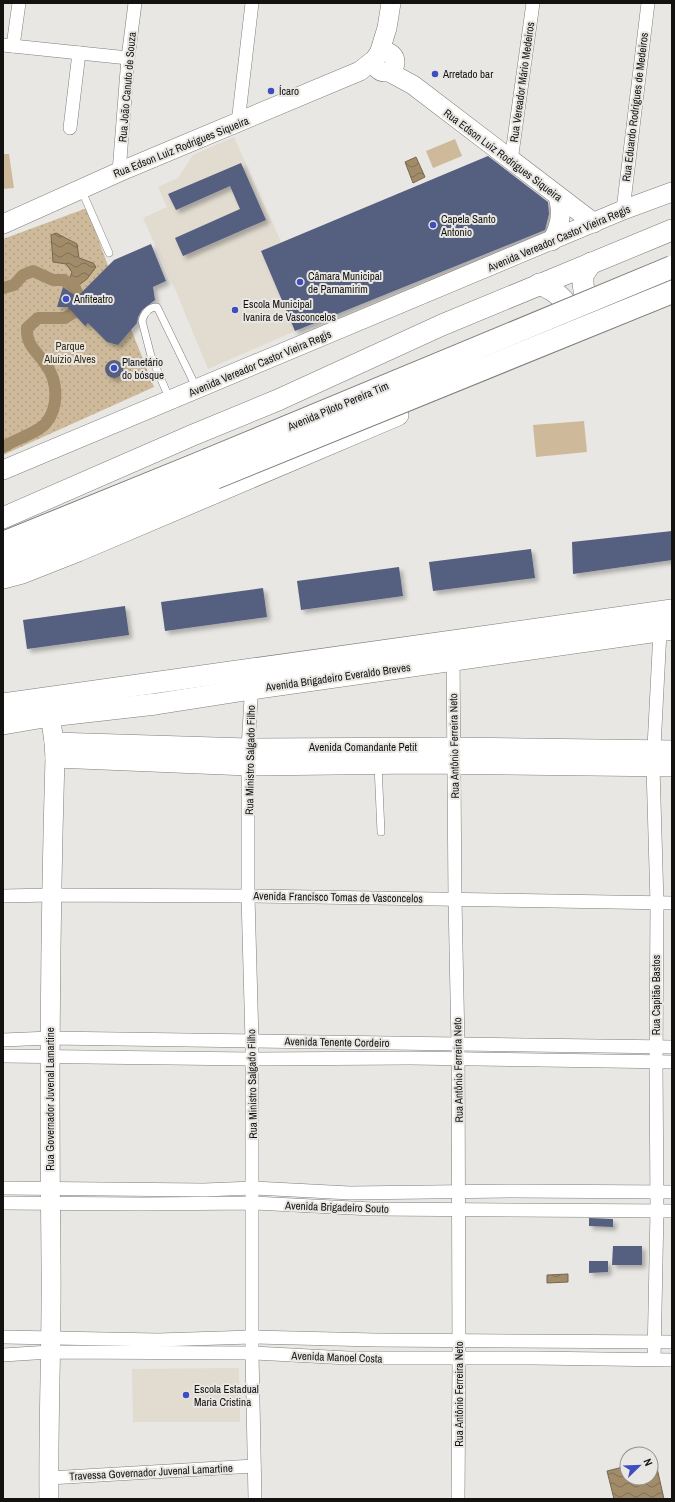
<svg xmlns="http://www.w3.org/2000/svg" width="675" height="1502" viewBox="0 0 675 1502" font-family="'Archivo Narrow',sans-serif">
<defs>
<pattern id="park-dots" width="8" height="8" patternUnits="userSpaceOnUse"><rect width="8" height="8" fill="#ceba9b"/><path d="M2 2h.1M6 6h.1" fill="none" stroke="#b09f84" stroke-width="1.8" stroke-linecap="round"/></pattern>
<pattern id="water-waves" width="16" height="10" patternUnits="userSpaceOnUse"><rect width="16" height="10" fill="#a18b68"/><path d="M0 5q4-4 8 0t8 0" fill="none" stroke="#827054"/></pattern>
<filter id="shadow"><feDropShadow dx="3.5" dy="3.5" stdDeviation="2" flood-color="#0004"/></filter>
</defs>
<rect width="100%" height="100%" fill="#e9e7e3"/>
<g fill="#e1dbd0">
<polygon points="234,137 281,242 261,251 295,331 208,369 175,289 143,218 167,207 158,187 178,178 193,155"/>
<polygon points="239,1368 240,1422 133,1422 132,1369"/>
</g>
<polygon fill="url(#park-dots)" points="87,208 131,329 154,387 3,455 3,239"/>
<g fill="#ceba9b">
<polygon points="455,139 462,156 433,168 426,151"/>
<polygon points="3,154 9,154 14,188 3,189"/>
<polygon points="584,421 587,452 536,457 533,425"/>
</g>
<g fill="url(#water-waves)" stroke="#76674e">
<polygon points="416,157 425,177 413,183 405,162"/>
<polygon points="56,233 77,244 79,258 93,263 96,267 87,279 75,288 68,283 72,272 66,264 53,262 51,235"/>
<polygon points="568,1274 568,1282 547,1283 547,1275"/>
<polygon points="655,1459 664,1499 614,1499 607,1471 627,1466 627,1478 651,1478 651,1460"/>
</g>
<g fill="none" stroke-linecap="round" stroke-linejoin="round">
<path stroke="#a18b68" stroke-width="12" d="M3 288 14 285 23 275 33 271 53 280H64L75 288 78 295 73 313 65 318H38L27 328C26 346 37 351 46 365 58 381 59 407 46 423 39 432 14 440 3 447"/>
</g>
<g fill="#545e80" filter="url(#shadow)">
<polygon points="488,156 548,202 549,214 545,230 295,331 261,251"/>
<polygon points="241,163 266,220 183,256 175,238 240,209 230,186 176,210 168,194"/>
<polygon points="151,244 166,281 153,287 155,300 142,310 138,317 137,323 118,345 107,342 88,323 85,326 68,307 57,307 63,287 77,297 114,260"/>
<circle cx="114" cy="369" r="9"/>
<polygon points="672,531 672,560 573,574 572,542"/>
<polygon points="531,549 535,578 433,591 429,562"/>
<polygon points="399,567 403,596 301,610 297,581"/>
<polygon points="263,588 267,617 165,631 161,602"/>
<polygon points="125,606 129,635 27,649 23,620"/>
<polygon points="589,1218 613,1219 613,1227 589,1226"/>
<polygon points="613,1246 642,1246 642,1265 612,1265"/>
<polygon points="589,1261 608,1261 608,1272 589,1273"/>
</g>
<g fill="none" stroke-linecap="round" stroke-linejoin="round">
<defs>
<g id="lane">
<polyline points="81,189 109,253"/>
<path d="M170 400 151 356 142 321C144 313 149 307 157 307L160 313 197 389"/>
<polyline points="378,765 381,832"/>
</g>
<g id="street">
<polyline points="3,45 128,58"/>
<polyline points="13,46 19,3"/>
<polyline points="238,123 252,3"/>
<polyline points="70,128 79,53"/>
<polyline points="511,161 533,3"/>
<polyline points="119,172 128,58 135,3"/>
<polyline points="623,210 648,3"/>
<polyline points="453,653 455,899 458,1044 459,1358 458,1499"/>
<polyline points="252,682 248,748 248,896 252,1041 252,1353 255,1499"/>
<polyline points="3,896 51,895 248,896 672,903"/>
<polyline points="3,1040 50,1038 672,1047"/>
<polyline points="3,1056 252,1059 410,1058 672,1062"/>
<polyline points="3,1188 204,1190 253,1188 350,1193 512,1191 672,1192"/>
<polyline points="3,1203 141,1204 253,1203 372,1209 672,1211"/>
<polyline points="3,1337 158,1340 252,1337 375,1340 672,1342"/>
<polyline points="3,1355 50,1352 252,1353 348,1358 534,1358 672,1360"/>
<polyline points="654,1359 657,1211 656,1062 657,903 653,767 660,631"/>
<polyline points="49,1478 254,1466"/>
</g>
<g id="secondary">
<circle cx="385" cy="62" r="10"/>
<polyline points="379,54 387,28 391,3"/>
<polyline points="389,72 413,85 594,223"/>
<polyline points="3,224 119,172 360,71 375,59"/>
<path d="M552 241C560 226 563 213 558 197"/>
<polyline points="3,470 623,210 672,192"/>
<path d="M48 700 54 742 55 758C50 926 49 1093 51 1261 52 1340 48 1420 49 1499"/>
<polyline points="54,742 248,748 453,747 672,750"/>
<polyline points="55,758 248,766 417,764 672,767"/>
</g>
<g id="primary">
<path d="M591 263C589 267 584 272 583 277 582 288 588 310 599 315"/>
<path d="M539 284C557 291 575 305 571 327"/>
<polyline points="3,518 193,435 278,400 442,325 672,230"/>
<polyline points="3,578 22,573 78,551 398,415"/>
<polyline points="3,704 672,610"/>
<polyline points="3,724 50,716 156,704 252,689 672,629"/>
</g>
<g id="highway">
<polyline points="3,543 207,460"/>
<polyline points="3,564 215,478"/>
</g>
</defs>
<use href="#lane" stroke="#7f7d7a" stroke-width="8"/>
<use href="#street" stroke="#7f7d7a" stroke-width="14"/>
<use href="#secondary" stroke="#7f7d7a" stroke-width="20"/>
<use href="#primary" stroke="#7f7d7a" stroke-width="22"/>
<use href="#highway" stroke="#7f7d7a" stroke-width="24"/>
<use href="#lane" stroke="#fff" stroke-width="7"/>
<use href="#street" stroke="#fff" stroke-width="13"/>
<use href="#secondary" stroke="#fff" stroke-width="19"/>
<use href="#primary" stroke="#fff" stroke-width="21"/>
<use href="#highway" stroke="#fff" stroke-width="22"/>
<defs>
<g id="highway-bridge">
<polyline points="207,460 672,267"/>
<polyline points="215,478 672,292"/>
</g>
</defs>
<use href="#highway-bridge" stroke="#7f7d7a" stroke-width="24" stroke-linecap="butt"/>
<use href="#highway-bridge" stroke="#fff" stroke-width="22"/>
</g>
<g fill="#3e4ec2" stroke="#e9e7e3" stroke-width="1.5">
<circle cx="435" cy="74" r="4"/>
<circle cx="271" cy="91" r="4"/>
<circle cx="433" cy="225" r="4"/>
<circle cx="300" cy="282" r="4"/>
<circle cx="66" cy="299" r="4"/>
<circle cx="235" cy="310" r="4"/>
<circle cx="114" cy="368" r="4"/>
<circle cx="186" cy="1395" r="4"/>
</g>
<g text-anchor="middle" dominant-baseline="central" stroke-width="4" stroke-linejoin="round" paint-order="stroke">
<g font-size="11" fill="#131211" stroke="#e9e7e3" text-anchor="start">
<text x="443" y="74">Arretado bar</text>
<text x="279" y="91">Ícaro</text>
<text x="441" y="219">Capela Santo<tspan x="441" dy="13">Antonio</tspan></text>
<text x="308" y="276">Câmara Municipal<tspan x="308" dy="13">de Parnamirim</tspan></text>
<text x="74" y="299">Anfiteatro</text>
<text x="243" y="304">Escola Municipal<tspan x="243" dy="13">Ivanira de Vasconcelos</tspan></text>
<text x="122" y="362">Planetário<tspan x="122" dy="13">do bósque</tspan></text>
<text x="194" y="1389">Escola Estadual<tspan x="194" dy="13">Maria Cristina</tspan></text>
</g>
<g font-size="11" fill="#131211" stroke="#e9e7e3">
<text transform="translate(522 82) rotate(-82)">Rua Vereador Mário Medeiros</text>
<text transform="translate(127 87) rotate(-85)">Rua João Canuto de Souza</text>
<text transform="translate(635 107) rotate(-83)">Rua Eduardo Rodrigues de Medeiros</text>
<text transform="translate(181 147) rotate(-22)">Rua Edson Luiz Rodrigues Siqueira</text>
<text transform="translate(503 155) rotate(37)">Rua Edson Luiz Rodrigues Siqueira</text>
<text transform="translate(559 238) rotate(-23)">Avenida Vereador Castor Vieira Regis</text>
<text transform="translate(260 363) rotate(-23)">Avenida Vereador Castor Vieira Regis</text>
<text transform="translate(338 406) rotate(-23)">Avenida Piloto Pereira Tim</text>
<text transform="translate(338 677) rotate(-8)">Avenida Brigadeiro Everaldo Breves</text>
<text transform="translate(454 746) rotate(-91)">Rua Antônio Ferreira Neto</text>
<text x="363" y="747">Avenida Comandante Petit</text>
<text transform="translate(250 760) rotate(-89)">Rua Ministro Salgado Filho</text>
<text transform="translate(338 897) rotate(1)">Avenida Francisco Tomas de Vasconcelos</text>
<text transform="translate(656 995) rotate(-90)">Rua Capitão Bastos</text>
<text transform="translate(337 1042) rotate(1)">Avenida Tenente Cordeiro</text>
<text transform="translate(458 1070) rotate(-91)">Rua Antônio Ferreira Neto</text>
<text transform="translate(252 1084) rotate(-91)">Rua Ministro Salgado Filho</text>
<text transform="translate(50 1099) rotate(-90)">Rua Governador Juvenal Lamartine</text>
<text transform="translate(337 1207) rotate(2)">Avenida Brigadeiro Souto</text>
<text transform="translate(337 1357) rotate(2)">Avenida Manoel Costa</text>
<text transform="translate(459 1394) rotate(-90)">Rua Antônio Ferreira Neto</text>
<text transform="translate(151 1472) rotate(-3)">Travessa Governador Juvenal Lamartine</text>
</g>
<g font-size="11" fill="#3b2a0b" stroke="#e9e7e3">
<text x="70" y="346">Parque<tspan x="70" dy="13">Aluízio Alves</tspan></text>
</g>
</g>
<rect width="675" height="1502" fill="none" stroke="#131211" stroke-width="8"/>
<g transform="translate(639 1466) rotate(67)"><circle r="19" fill="#e9e7e3" stroke="#93928f"/>
<path d="M0-3L7 15L0 10L-7 15Z" fill="#3e4ec2"/>
<text y="-6" font-size="11" font-weight="bold" text-anchor="middle" fill="#131211">N</text>
</g>
</svg>
